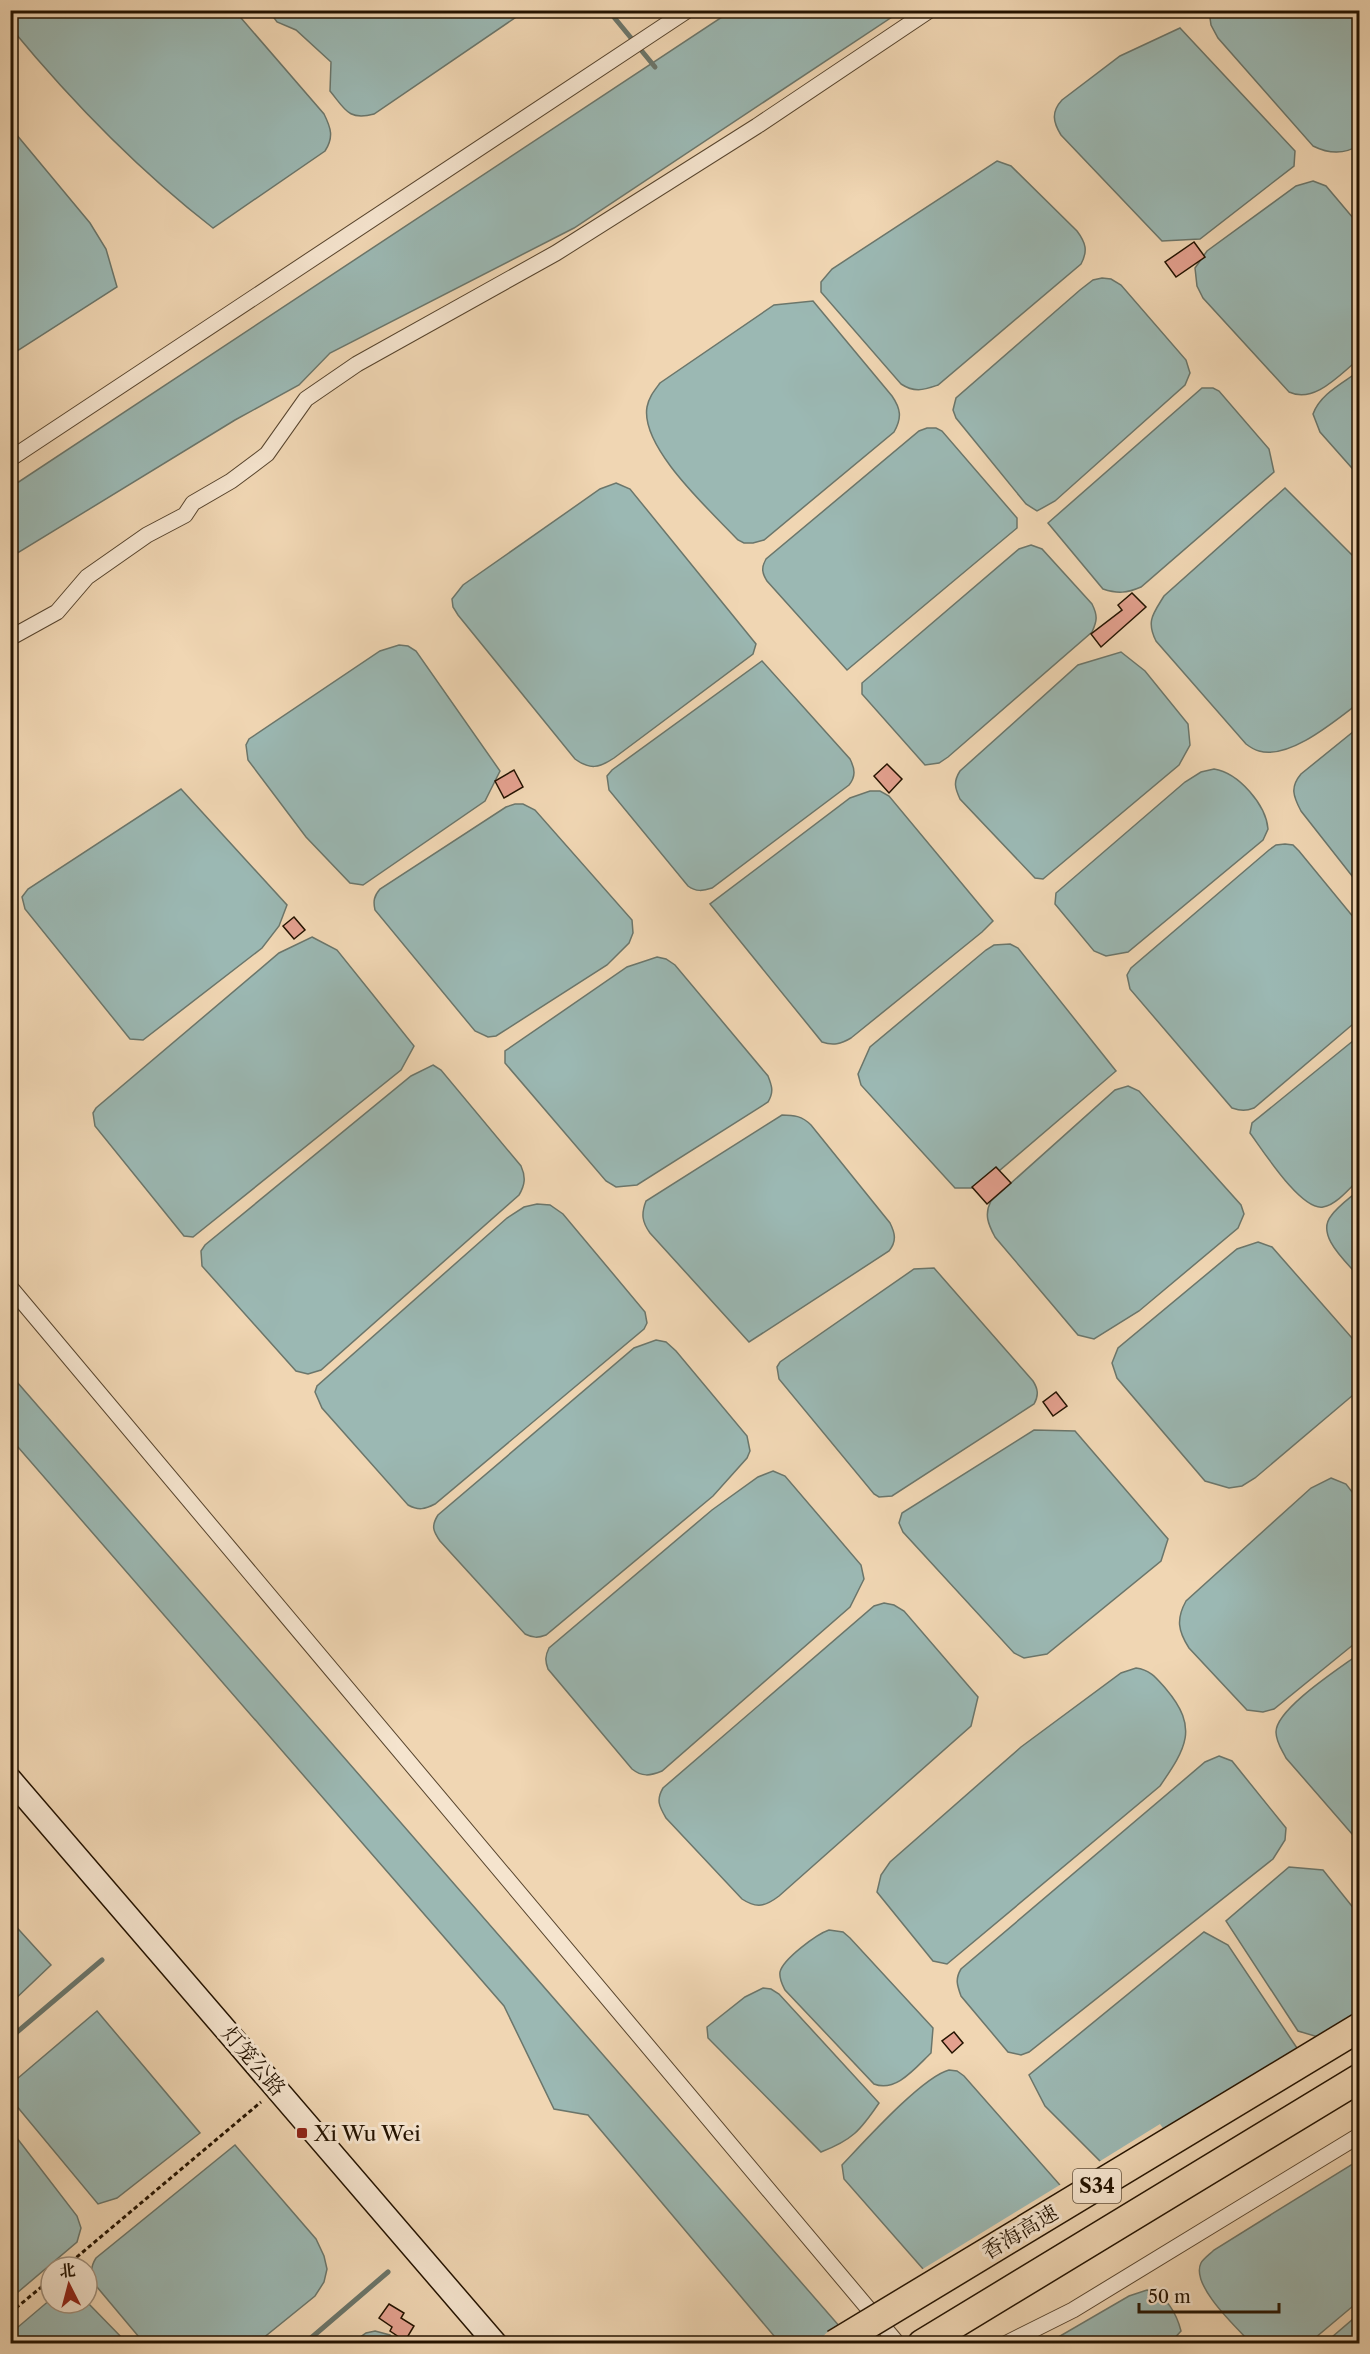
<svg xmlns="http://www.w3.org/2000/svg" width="1370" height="2354" viewBox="0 0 1370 2354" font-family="'Libre Caslon Text','Noto Serif SC',serif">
<rect width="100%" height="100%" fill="#f0d6b3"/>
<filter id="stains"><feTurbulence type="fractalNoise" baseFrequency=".00333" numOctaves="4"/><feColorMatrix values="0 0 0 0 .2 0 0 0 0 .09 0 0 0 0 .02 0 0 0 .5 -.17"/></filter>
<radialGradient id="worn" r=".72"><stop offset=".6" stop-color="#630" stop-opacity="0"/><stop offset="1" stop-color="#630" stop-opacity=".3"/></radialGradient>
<g fill="#9bb8b3" stroke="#6b766b" stroke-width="1.5">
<path d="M10 11H235L324 114C331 128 334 137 325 151L213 228C137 169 72 102 11 28Z"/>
<path d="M269 11H525L374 114C348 121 345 109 330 91L331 62 296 30 277 22Z"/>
<polygon points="731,11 901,11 574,228 330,353 299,385 235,420 11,557 11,487"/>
<path d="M1209 11H1359V145C1344 155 1329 154 1313 146L1218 38 1211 25Z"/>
<path d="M1180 28 1295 151 1294 166 1200 239 1162 241 1061 135C1053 122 1051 112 1062 100L1120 56Z"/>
<polygon points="11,128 90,223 106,249 117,287 11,355"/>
<path d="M997 161 1011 166 1077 231C1086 243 1088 251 1081 264L938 385C923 390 915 393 901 384L821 292V282L832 269Z"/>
<path d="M1313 181 1326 186 1359 225V359C1340 374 1315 404 1289 392L1203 298 1197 286 1195 268 1207 251 1296 186Z"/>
<polygon points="1102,278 1111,279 1121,285 1186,360 1190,373 1185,385 1055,501 1037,511 1026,504 956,418 953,410 956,398 1080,290 1093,280"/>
<path d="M813 301 892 396C901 409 902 418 894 432L764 540 753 543H744L738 540C712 512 640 448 647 407 649 397 654 391 660 383L774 305Z"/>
<path d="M1359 371V476L1320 432 1313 414C1320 394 1343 383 1359 371Z"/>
<path d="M1202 388H1213L1219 391 1269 449 1274 472 1141 587C1127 593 1118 594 1103 589L1048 523Z"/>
<path d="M927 428H936L942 431 1017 518V528L847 670 767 581C762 573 761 568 766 559L919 431Z"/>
<path d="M616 483 630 489 756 644 753 654 614 758C599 768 590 770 575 759L458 615 453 607 452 599 463 585 600 489Z"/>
<path d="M1285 488 1359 562 1360 702C1336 720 1290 760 1259 751 1254 750 1250 747 1246 744L1156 641C1146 621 1153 614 1164 596Z"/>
<path d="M1031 545 1042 549 1092 604C1098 616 1097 621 1092 632L948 757 939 763 925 765 862 694V683L1019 549Z"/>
<polygon points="399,645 408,646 416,651 500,771 485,801 363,885 350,883 306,837 248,760 246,745 249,739 380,651"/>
<path d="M1121 652 1145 671 1188 724 1190 745 1179 765 1043 879 1035 878 960 799C955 788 953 782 960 771L1078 665Z"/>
<path d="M762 661 850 759C855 769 856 776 849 785L712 888C703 891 696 892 688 886L609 790 607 776 612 770Z"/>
<path d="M1359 727 1360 881H1356L1301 811C1293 796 1290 787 1301 774Z"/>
<path d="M1214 769C1239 773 1266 805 1268 829L1263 840 1128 952 1106 956 1094 951 1055 904 1056 893 1185 782 1201 772Z"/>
<polygon points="181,789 287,905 279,926 262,948 143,1040 130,1039 25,909 22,897 28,889"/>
<path d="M870 791H880L889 796 993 921 982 932 851 1038C841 1044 833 1046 822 1042L710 904 850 798Z"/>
<path d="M515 804H523L535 810 632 920 633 933 629 943 607 965 496 1036 488 1037 475 1031 375 910C373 901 374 896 380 889L506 807Z"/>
<path d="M1285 844 1293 845 1299 851 1359 924V1019L1254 1108C1246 1111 1241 1111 1232 1108L1130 989 1127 975 1131 968 1269 850 1276 845Z"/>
<polygon points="312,937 337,950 414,1046 401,1070 193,1237 184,1236 95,1126 93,1113 96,1108 279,953"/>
<polygon points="1010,944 1018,948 1116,1071 979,1188 955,1188 861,1085 858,1074 870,1047 986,950 994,945"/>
<path d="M657 957 666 959 675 965 768 1076C772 1086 774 1092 768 1102L637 1185 616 1187 606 1181 505 1063V1051L627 967Z"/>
<path d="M1359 1036V1179C1350 1188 1336 1205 1323 1207 1301 1211 1262 1149 1250 1133L1252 1123Z"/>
<path d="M433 1065 441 1070 521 1166C526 1177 525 1185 519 1195L321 1370 308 1374 296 1371 202 1266 201 1251 205 1245 411 1076Z"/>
<path d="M1128 1086 1139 1091 1241 1205 1244 1214 1238 1228 1139 1311 1094 1339 1078 1335 995 1237C988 1224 984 1214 991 1201L1115 1090Z"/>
<path d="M782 1115C794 1115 802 1116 811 1125L890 1223C895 1233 897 1241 889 1251L749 1342 650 1233C642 1222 641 1214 646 1201Z"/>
<path d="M1359 1190V1277C1348 1263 1315 1236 1331 1216 1338 1206 1350 1198 1359 1190Z"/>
<path d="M537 1204 550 1205 563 1214 645 1312 647 1323 644 1329 435 1504C425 1509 419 1511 408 1505L322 1408 315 1392 317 1386 507 1218 524 1207Z"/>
<polygon points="1258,1242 1272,1247 1359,1346 1359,1390 1255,1478 1242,1486 1229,1488 1205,1481 1117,1378 1112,1363 1118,1348 1237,1249"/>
<path d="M934 1268 1033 1381C1038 1389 1039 1395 1034 1404L892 1496 879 1497 874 1494 779 1379 777 1367 780 1362 914 1269Z"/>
<path d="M656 1340 666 1342 676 1351 747 1436 750 1451 747 1458 713 1496 546 1635C538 1638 533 1638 525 1634L440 1541C433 1531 431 1526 438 1515L634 1348Z"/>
<polygon points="10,1374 854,2343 780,2343 588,2115 554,2109 504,2006 11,1439"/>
<polygon points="1034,1430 1075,1431 1168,1539 1161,1561 1047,1654 1024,1658 1014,1653 903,1532 899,1523 902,1513"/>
<path d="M773 1471 785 1476 861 1565 864 1579 850 1607 662 1771C650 1776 642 1777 632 1769L548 1669C545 1661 545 1656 549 1648L712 1510 758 1477Z"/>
<path d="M1331 1478 1346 1484 1359 1501V1640L1274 1709 1263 1712 1247 1710 1189 1648C1178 1631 1176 1619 1186 1601L1311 1488Z"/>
<path d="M884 1603 894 1605 904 1611 978 1697 971 1726 779 1896C766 1906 757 1909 742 1899L666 1818C659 1806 656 1800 663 1788L874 1606Z"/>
<path d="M1359 1654V1842L1286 1758C1282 1750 1276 1742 1276 1732 1276 1709 1340 1668 1359 1654Z"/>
<path d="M1136 1668C1151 1670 1157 1679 1166 1689 1199 1728 1186 1748 1160 1786L947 1964 933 1961 877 1892 881 1875 890 1862 1021 1747 1121 1673Z"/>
<path d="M1219 1756 1232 1761 1286 1828 1285 1840 1273 1859 1029 2052 1021 2055 1008 2052 961 1996C957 1985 955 1979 961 1969L1205 1762Z"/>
<polygon points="1289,1867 1323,1870 1359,1915 1359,2013 1318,2037 1298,2031 1226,1921"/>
<polygon points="10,1920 51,1965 11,2003 10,2003"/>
<path d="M829 1930 843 1932 850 1938 933 2028 931 2053C916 2067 896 2093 874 2084L785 1990C782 1984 779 1979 780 1972 783 1959 817 1934 829 1930Z"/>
<polygon points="1204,1932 1228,1945 1299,2051 1106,2167 1045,2106 1029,2075"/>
<path d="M763 1988 771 1989 779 1994 879 2103C860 2131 852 2140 821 2152L708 2038 707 2027 745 1997Z"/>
<polygon points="97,2011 200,2133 117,2198 98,2204 10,2098 11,2084"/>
<path d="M949 2070 957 2071 964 2076 1067 2193 931 2278 844 2179 842 2165C863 2143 922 2077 949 2070Z"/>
<polygon points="10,2129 77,2216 81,2228 77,2242 11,2298"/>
<path d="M235 2145 316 2239 324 2256 327 2269 324 2282 315 2296 257 2343H144L97 2287C91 2276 89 2269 96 2258Z"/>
<path d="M1359 2160V2301L1309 2343H1251C1237 2328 1190 2285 1201 2263 1203 2259 1210 2254 1214 2250Z"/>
<path d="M1147 2290C1166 2293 1177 2315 1181 2331L1170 2343H1048L1129 2296Z"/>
<polygon points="51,2299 51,2303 87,2302 127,2343 11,2343 11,2333"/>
<polygon points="1359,2314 1359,2343 1325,2343"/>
<polygon points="375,2331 390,2335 398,2343 352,2343 366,2333"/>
</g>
<g fill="#f0d6b3">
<polygon points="1160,2124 1167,2134 1104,2170 1097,2163"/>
<polygon points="1063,2183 1070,2191 929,2280 921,2270"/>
</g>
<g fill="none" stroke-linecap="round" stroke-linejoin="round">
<g stroke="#6b766b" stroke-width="5">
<polyline points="608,10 655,67"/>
<polyline points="10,2038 102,1960"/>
<polyline points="304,2344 388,2272"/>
</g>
</g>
<g fill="#e3a08e" stroke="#241300" stroke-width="1.5">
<polygon points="1194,242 1205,257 1176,277 1165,262"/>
<polygon points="1132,593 1146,607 1101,647 1091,634 1122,610 1118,605"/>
<polygon points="887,764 902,779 889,793 874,776"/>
<polygon points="514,770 523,787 504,798 495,781"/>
<polygon points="294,917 305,930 294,939 283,926"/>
<polygon points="996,1167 1011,1183 987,1204 972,1187"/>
<polygon points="1056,1392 1067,1406 1053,1416 1043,1402"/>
<polygon points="954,2032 963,2043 952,2053 942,2041"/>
<polygon points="389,2304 404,2313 401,2318 414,2326 405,2341 390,2331 392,2327 379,2318"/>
</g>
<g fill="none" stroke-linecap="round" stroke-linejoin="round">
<defs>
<g id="street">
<polyline points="10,459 688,10"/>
<polyline points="10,638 57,612 87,577 147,535 185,515 193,503 231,481 267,454 306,399 357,364 556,253 757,126 930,10"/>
<polyline points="10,1287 898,2344"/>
<polyline points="1005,2344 1073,2310 1360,2135"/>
</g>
<polyline id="secondary" points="10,1779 496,2344"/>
<polyline id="highway" points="922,2344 1360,2078"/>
</defs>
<use href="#street" stroke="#57442d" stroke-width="17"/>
<use href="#secondary" stroke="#241300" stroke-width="25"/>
<use href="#highway" stroke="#241300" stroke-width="31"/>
<g stroke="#241300" stroke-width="3" stroke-dasharray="4.5 3" stroke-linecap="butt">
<polyline points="65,2267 261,2102"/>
<polyline points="10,2313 51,2279"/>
<polyline points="410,2338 415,2344"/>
</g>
<use href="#street" stroke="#f5e4ce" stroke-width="15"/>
<use href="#secondary" stroke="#f5e4ce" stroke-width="22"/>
<use href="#highway" stroke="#f0d6b3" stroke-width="28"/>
<defs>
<polyline id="highway-bridge" points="835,2344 1360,2027"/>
</defs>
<use href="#highway-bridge" stroke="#241300" stroke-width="31" stroke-linecap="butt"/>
<use href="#highway-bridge" stroke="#f0d6b3" stroke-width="28"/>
</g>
<rect fill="#8f2418" stroke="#f5e4ce" stroke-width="2" x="296" y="2127" width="12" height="12" rx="3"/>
<g text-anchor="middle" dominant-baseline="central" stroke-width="6" stroke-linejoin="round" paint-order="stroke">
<rect fill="#f5e4ce" stroke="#63523e" stroke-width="1.5" x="1073" y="2169" width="48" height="34" rx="4.5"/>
<g font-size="20" font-weight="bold" fill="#241300">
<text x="1097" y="2186">S34</text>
</g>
<g font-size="21" fill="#241300" stroke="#f5e4ce">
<text transform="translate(254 2061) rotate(49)">灯笼公路</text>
<text transform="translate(1020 2232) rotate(-31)">香海高速</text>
</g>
<g font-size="21" fill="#241300" stroke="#f5e4ce" text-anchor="start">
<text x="314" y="2133">Xi Wu Wei</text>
</g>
</g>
<rect width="1370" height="2354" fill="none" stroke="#f0d6b3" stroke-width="36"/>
<rect x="12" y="12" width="1346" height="2330" fill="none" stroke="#241300" stroke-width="3"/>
<rect x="18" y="18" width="1334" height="2318" fill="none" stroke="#241300" stroke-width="1.5"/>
<g transform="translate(69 2285) rotate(354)"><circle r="28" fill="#f5e4ce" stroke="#a1907c" stroke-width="1.5"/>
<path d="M0-4.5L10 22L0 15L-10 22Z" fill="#8f2418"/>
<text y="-9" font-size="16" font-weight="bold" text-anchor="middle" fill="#241300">北</text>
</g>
<path d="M1139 2303v9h140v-9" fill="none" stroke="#241300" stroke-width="3"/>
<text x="1148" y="2303" font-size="18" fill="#241300" stroke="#f5e4ce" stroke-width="4.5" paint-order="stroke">50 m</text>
<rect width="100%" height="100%" filter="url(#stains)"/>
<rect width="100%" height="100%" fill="url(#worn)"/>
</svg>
